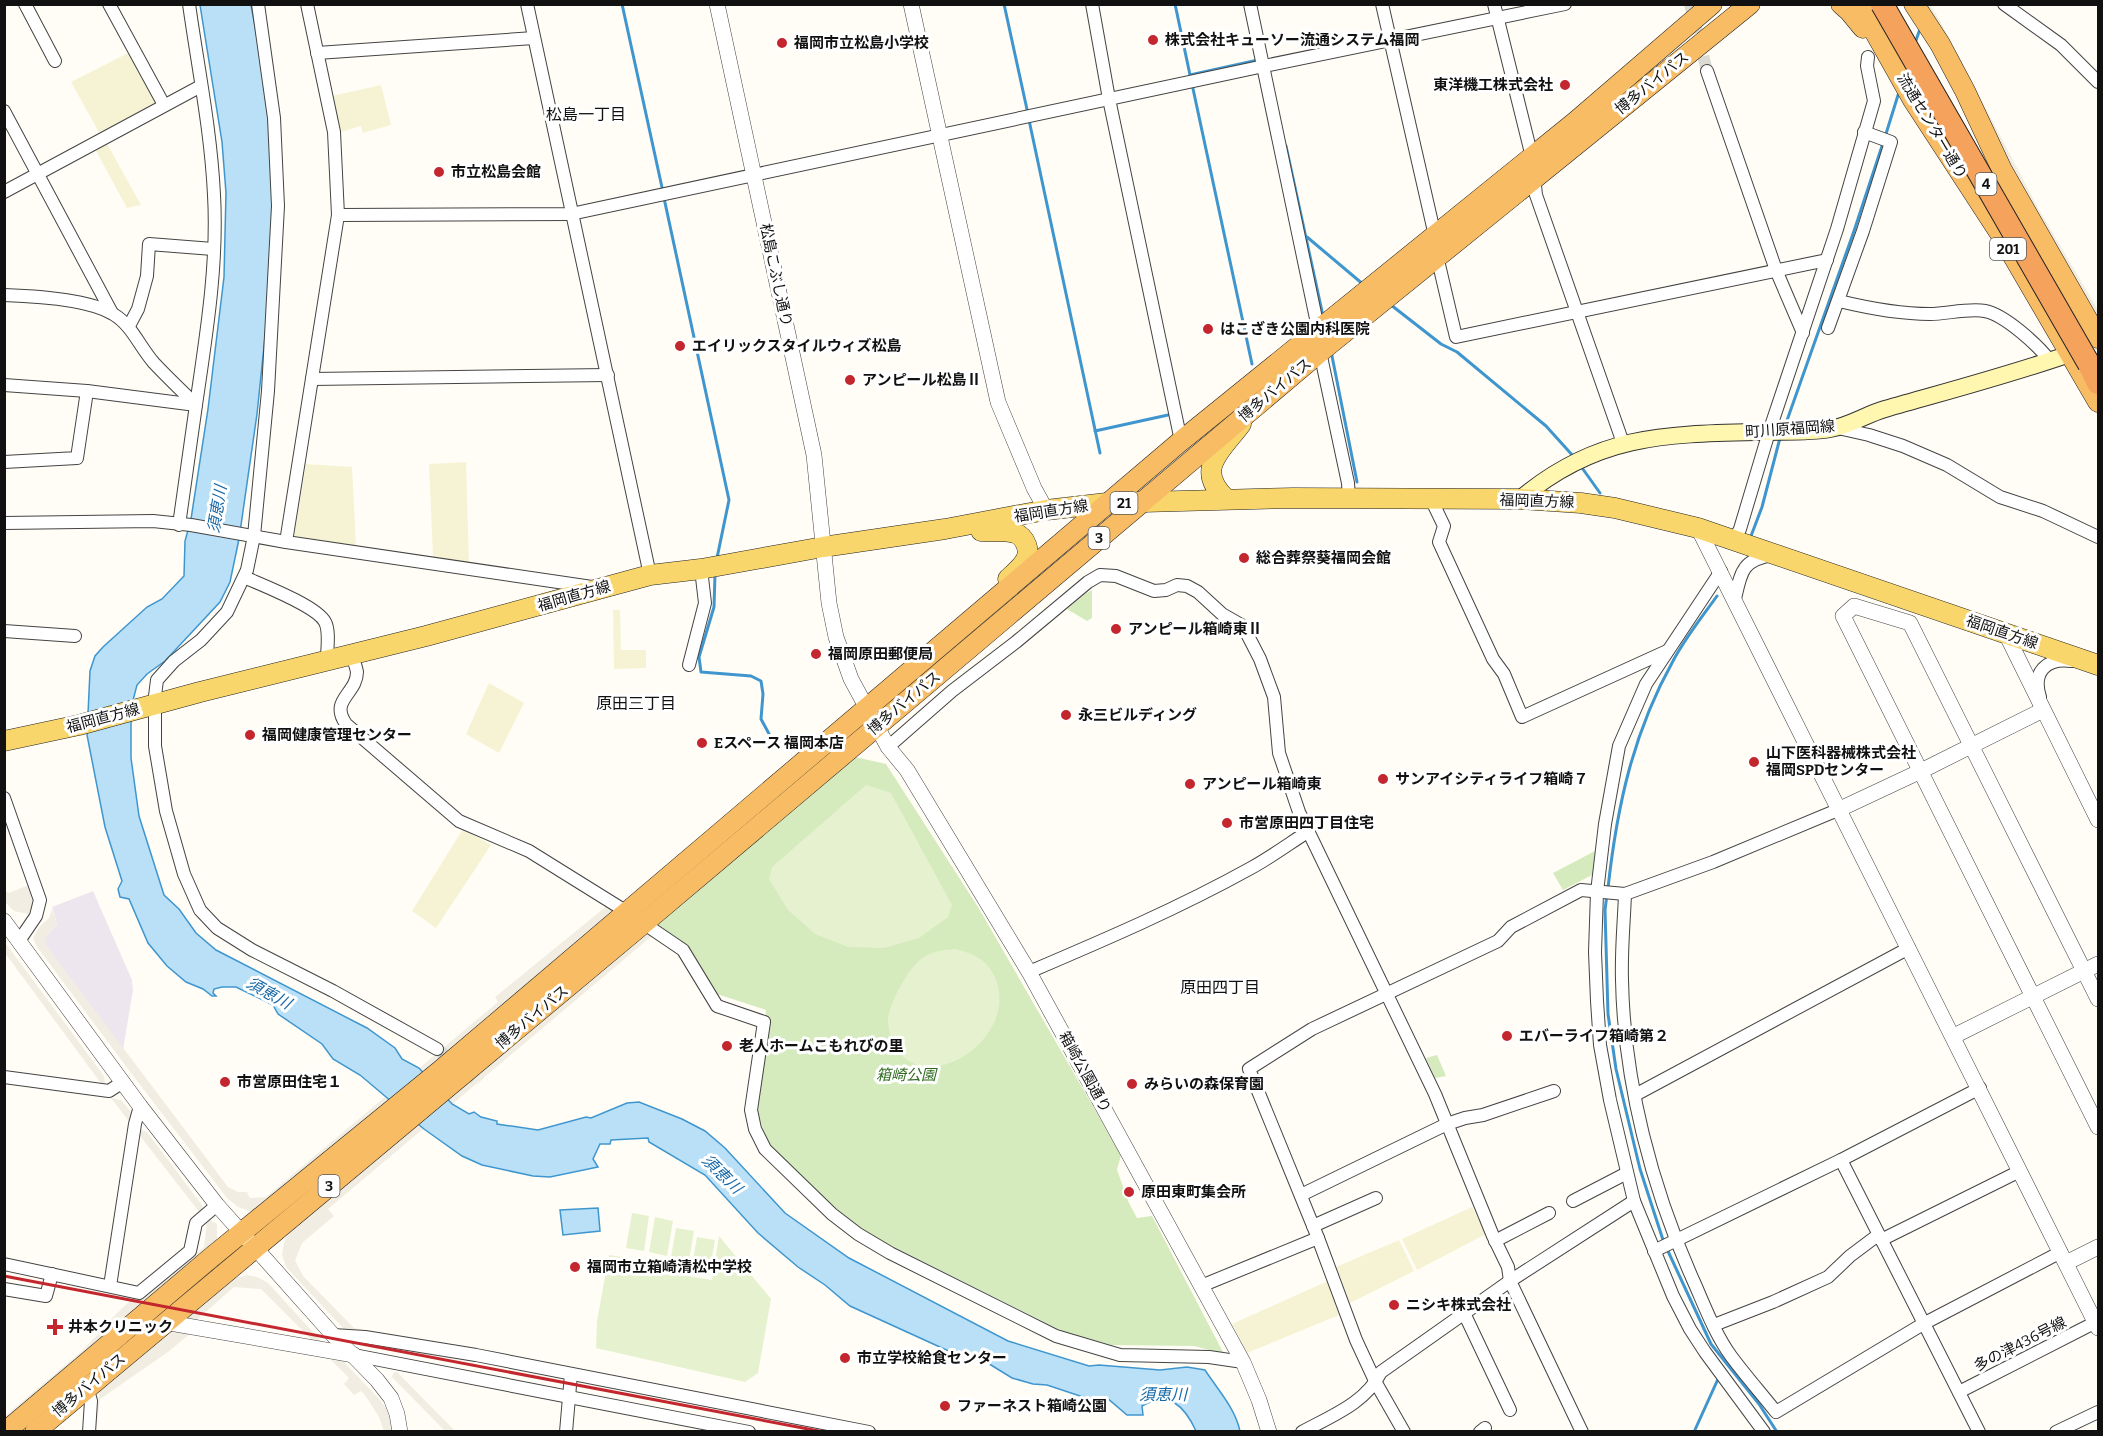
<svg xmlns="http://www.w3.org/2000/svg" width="2103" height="1436" viewBox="0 0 2103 1436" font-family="Bitter,'Noto Sans JP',serif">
<rect width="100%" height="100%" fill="#fffdf5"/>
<polygon fill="#eee6ef" points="93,891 132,980 133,990 123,1050 45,944 45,938 57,924 52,907"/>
<g fill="#f6f3d4">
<polygon points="130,52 157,103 100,134 71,82"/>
<polygon points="381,85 391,125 363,133 361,126 341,132 332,96"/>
<polygon points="106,142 141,205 127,208 95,149"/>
<polygon points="466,462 469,564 433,557 429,464"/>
<polygon points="306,464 352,467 356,546 294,537"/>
<polygon points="613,610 620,610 621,650 646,650 646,668 614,669"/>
<polygon points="489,683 524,703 499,753 466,734"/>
<polygon points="463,829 491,845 436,928 412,911"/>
<polygon points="1472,1207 1486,1234 1417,1270 1402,1239"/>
<polygon points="1399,1240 1414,1271 1350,1303 1336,1267"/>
<polygon points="1328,1281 1339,1315 1247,1353 1232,1324"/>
</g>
<g fill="#d5ebbd">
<polygon points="1092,590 1092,618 1087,621 1067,609 1085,594"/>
<polygon points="855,757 886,764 978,907 1121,1155 1117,1170 1129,1203 1137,1218 1152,1216 1224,1354 1194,1346 1112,1345 1062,1331 870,1235 828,1202 773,1149 766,1137 755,1107 766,1010 717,994 680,940 657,924"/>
<polygon points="1595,851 1594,874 1563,890 1553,873"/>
<polygon points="1437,1055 1446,1076 1435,1078 1426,1058"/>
</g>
<g fill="#e6f2cf">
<polygon points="866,785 891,793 952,905 948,917 919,938 884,948 848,947 815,934 788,910 769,879 772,867"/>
<path d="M955 949C975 954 989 961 996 980 1019 1041 920 1103 892 1041 890 1035 888 1025 888 1019 890 1002 908 969 921 959 932 951 943 950 955 949Z"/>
<polygon points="632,1213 649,1216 644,1251 626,1248"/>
<polygon points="655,1217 673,1221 667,1256 649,1252"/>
<polygon points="676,1228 694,1231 688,1267 670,1263"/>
<polygon points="719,1236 771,1299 758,1373 745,1382 596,1348 597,1321 609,1255 665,1264 664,1272 712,1280"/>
<polygon points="697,1237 715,1240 709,1275 691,1271"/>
</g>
<g fill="#f1ede2">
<polygon points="1923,5 1930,5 1939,19 2038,208 2098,310 2098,326 2007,168"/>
<polygon points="32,884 34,897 32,911 28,914 14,911 5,902 4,889 8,893"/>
<polygon points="608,905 616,905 607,917 502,1005 314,1163 291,1178 257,1210 250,1211 238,1207 227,1198 128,1069 37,947 33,938 39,927 49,918 52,909 57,924 45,938 45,944 228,1187 238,1192 247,1192 250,1198 266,1197 498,1002 495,997"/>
<polygon points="646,931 653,935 328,1209 334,1216 302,1243 295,1261 304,1277 354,1328 401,1337 344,1329 286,1267 282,1254 285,1239 300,1220"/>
<polygon points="4,941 104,1076 105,1083 103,1086 5,953"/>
<polygon points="111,1098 121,1100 132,1113 131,1124"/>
<polygon points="141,1130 147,1132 202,1205 203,1210 200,1213 137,1132"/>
<polygon points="210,1220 217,1224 217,1241 5,1423 5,1416 81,1352 110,1322 110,1320 134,1297 141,1299 204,1247 207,1221"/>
<polygon points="248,1275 257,1277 268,1283 322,1342 318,1346 261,1289 234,1287 193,1323 192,1332 168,1352 100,1399 96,1431 94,1432 100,1390 234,1278"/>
<polygon points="331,1360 343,1361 381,1401 387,1410 393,1431 384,1431 379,1417 365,1395 361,1391 354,1395 344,1384 349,1378"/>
<polygon points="394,1372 397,1372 455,1431 445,1431 392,1377"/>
</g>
<g fill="#b9e0f7" stroke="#3f96cf" stroke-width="1.5">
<path d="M200 5H251L265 80 274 183 271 279 257 414 239 539 230 582 220 602 165 661 147 674 137 685 132 704 131 724V758L139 816 164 895 179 909 196 933 216 950 367 1028 395 1048 402 1059 419 1068 452 1104 469 1114 474 1112 481 1117 497 1121V1124L538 1130 586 1117 591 1118 627 1103 639 1102 682 1119 705 1131 725 1148 785 1213 849 1258 1008 1341 1089 1366 1099 1365 1160 1370 1187 1367 1205 1370C1218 1390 1235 1408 1240 1431H1196C1185 1407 1170 1390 1142 1406L1143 1415H1127L1107 1398 1101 1401H1095L1047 1385 1033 1384 1012 1378 991 1365 953 1350V1353L850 1306 825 1285 798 1267 758 1233 705 1175 649 1142 648 1138 611 1140 610 1144H600L593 1159 598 1167 550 1177 533 1176 482 1165 462 1156 424 1129 360 1075 333 1059 322 1044 278 1014 273 1005 236 987H222L214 989 213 993 216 996H212L203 989 186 982 167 966 148 943 129 899 120 897 118 889 122 881 105 827 87 735 90 671 95 656 103 647 147 607 162 599 184 576 185 541 191 519 208 409 224 277 226 193 222 142Z"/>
<polygon points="598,1208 600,1231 563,1235 560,1210"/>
</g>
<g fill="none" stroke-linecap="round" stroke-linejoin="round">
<g stroke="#3f96cf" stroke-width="3">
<polyline points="622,4 663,192"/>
<polyline points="1004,4 1028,114"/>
<polyline points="1175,4 1190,75"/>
<polyline points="1915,43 1920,29"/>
<polyline points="1190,75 1258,60"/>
<polyline points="1192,84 1252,364"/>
<polyline points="1029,120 1100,453"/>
<polyline points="1885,137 1899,92"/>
<polyline points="1286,146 1323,316"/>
<polyline points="664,198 729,500 717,558"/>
<polyline points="1307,237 1364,285"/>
<polyline points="1391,305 1441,344 1457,352 1546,426 1574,457"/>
<polyline points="1331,351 1357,482"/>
<polyline points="1785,426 1854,231 1883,143"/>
<polyline points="1095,431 1168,415"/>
<polyline points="1580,465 1600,493"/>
<polyline points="1751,536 1762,507 1780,438"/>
<polyline points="715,574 714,607 699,657 701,672 751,676 761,681 763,694 761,719 775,745"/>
<path d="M1608 888C1617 806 1633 733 1673 661 1685 638 1702 617 1717 596"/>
<polyline points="1607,894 1605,910 1608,1014 1616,1069 1640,1169 1664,1243"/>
<polyline points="1667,1249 1711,1344 1759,1404 1777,1432"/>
<polyline points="1694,1432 1718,1379"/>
</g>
<g stroke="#dbdad3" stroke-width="12" stroke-dasharray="12 6" stroke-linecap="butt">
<polyline points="1690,4 1707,71"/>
<polyline points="437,1049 480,1082"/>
</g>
<defs>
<g id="minor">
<polyline points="25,4 55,61"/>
<polyline points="109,4 164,105"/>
<polyline points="258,4 274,118 278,206 268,391 254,536 247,570 227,612 201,640 174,661 157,680 155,696 155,746 166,811 184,874 200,910 217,928 252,950 333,991 437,1049"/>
<polyline points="527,4 650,575"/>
<polyline points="1092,4 1109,99 1181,441"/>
<polyline points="1250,4 1318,328"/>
<polyline points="1382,4 1435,236"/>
<polyline points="1494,4 1532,157 1536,195 1623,443"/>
<polyline points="2004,4 2061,45 2098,82"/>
<polyline points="317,53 534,38"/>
<polyline points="1707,71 1776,270 1803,333"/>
<polyline points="4,111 112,313"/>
<polyline points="4,192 201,86"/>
<polyline points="338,215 571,214 1264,66 1565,4"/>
<polyline points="1437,256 1456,337 1827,260"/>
<path d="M4 295C33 296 89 299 113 314 132 325 139 346 154 363 167 377 182 391 196 405L179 525"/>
<path d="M1839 301C1868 308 1900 314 1930 314 1946 314 1969 308 1985 311 2005 315 2038 345 2050 361"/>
<polyline points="129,326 138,309 147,276 149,244 213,249"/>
<polyline points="1828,328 1863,231 1891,142 1864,132"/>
<polyline points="1320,352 1348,483 1349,499"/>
<polyline points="312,379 608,375"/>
<path d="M4 385 87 391 196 405C206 336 218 265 214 195 211 131 198 68 189 4"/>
<polyline points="1838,428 1869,435 1903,446 1947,465 2000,497 2043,511 2098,537"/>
<polyline points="4,462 77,458 87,391"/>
<polyline points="1431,499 1444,526 1439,542 1493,659 1504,674 1522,717 1667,651"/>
<polyline points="4,523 153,521 191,525 286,542 592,587"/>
<polyline points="1734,541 1740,529 1769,432 1837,229 1874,101 1867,66 1868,57"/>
<polyline points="286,542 338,215 334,132 307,4"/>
<polyline points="1721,571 1646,684 1619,746 1605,824 1597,892 1595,952 1597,1001 1600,1045 1610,1100 1634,1201 1673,1296 1690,1329 1705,1352 1764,1432"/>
<path d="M244 577C262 585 317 606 325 622 330 631 327 649 327 659"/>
<path d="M1735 599C1741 572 1742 560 1772 555"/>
<polyline points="4,631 75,636"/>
<path d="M351 653C353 659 356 666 357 672 357 694 329 700 346 724L459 821 529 851 627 912 683 950 717 1006 764 1022 751 1110 755 1129 765 1149 832 1214 858 1234 890 1253 1056 1336 1120 1355 1209 1357 1243 1362"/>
<polyline points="689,665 705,603 701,569"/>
<path d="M2040 697C2032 672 2046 658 2071 661"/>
<polyline points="888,747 952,691 1016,642 1088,582 1100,575 1116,576 1154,591 1166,590 1177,585 1187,586 1198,592 1222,614 1243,626 1260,659 1274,697 1279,753 1299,812 1435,1094 1493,1236 1508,1267 1510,1281 1582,1432"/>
<polyline points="4,798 40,900 36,916 19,941"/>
<path d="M1625 894C1624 922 1621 951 1622 980 1624 1083 1652 1189 1694 1282 1705 1307 1715 1334 1731 1356 1745 1375 1761 1393 1776 1412L1923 1324 2061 1252"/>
<path d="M1029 972C1104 940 1179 908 1251 868 1271 857 1290 843 1309 831"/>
<polyline points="4,1077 109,1091 123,1082"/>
<polyline points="1635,1095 1909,948"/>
<polyline points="1841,1160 1979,1432"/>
<polyline points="1301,1195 1447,1124 1465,1118 1483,1115 1554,1091"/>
<polyline points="1573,1201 1627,1173"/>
<polyline points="1313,1226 1376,1198"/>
<polyline points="1881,1240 2020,1171"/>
<polyline points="1495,1241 1549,1213"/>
<polyline points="1654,1251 1841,1160 1980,1088"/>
<polyline points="4,1264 139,1293 190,1251 196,1223 217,1205"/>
<polyline points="110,1286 135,1124 140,1106"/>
<polyline points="1201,1286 1318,1238"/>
<polyline points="4,1289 46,1296 52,1274"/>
<polyline points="1464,1313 1510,1410"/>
<polyline points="1714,1325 1773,1302 1828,1277 1850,1256 1878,1235"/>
<polyline points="333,1335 365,1337 476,1355 869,1432"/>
<polyline points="354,1355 749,1432"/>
<polyline points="87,1387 91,1401 89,1432"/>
<polyline points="1959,1392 2096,1322"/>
<polyline points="566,1432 571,1374"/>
<path d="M1302 1432C1331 1416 1366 1403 1381 1372L1510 1281 1634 1201"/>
<polyline points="1404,1432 1376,1383 1356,1340 1318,1238 1249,1069 1312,1029 1498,941 1511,927 1581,890 1625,894 1713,862 1840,809"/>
<polyline points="1480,1432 1485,1428"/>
<polyline points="2056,1432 2098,1412"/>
</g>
<g id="tertiary">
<polyline points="717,4 814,455 829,603 836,637 851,679 888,747 907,770 1029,972 1243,1362 1259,1400 1269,1432"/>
<polyline points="911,4 998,402 1034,488 1046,510"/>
<polyline points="1698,528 2098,1328"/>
<polyline points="2006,634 2098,820"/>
<polyline points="1840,809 1921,771 2043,710"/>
<polyline points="4,921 140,1106 217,1205 333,1335 377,1380 391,1398 397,1414 400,1432"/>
<polyline points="2098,999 1910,623 1854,606 1843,616 2098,1127"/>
<polyline points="1954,1036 2098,964"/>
<polyline points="2066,1263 2098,1247"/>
<polyline points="164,1322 354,1355"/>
</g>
<path id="secondary" d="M1520 499C1596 435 1663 434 1758 432 1781 431 1807 433 1830 429 1849 426 1867 414 1885 409 1951 390 2017 373 2081 350"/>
<g id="primary">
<path d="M1226 499C1194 469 1221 451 1241 424"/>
<path d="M981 531C991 532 1005 530 1015 533 1026 537 1031 552 1025 561 1021 568 1013 574 1008 579"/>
<polyline points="4,741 79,725 200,692 426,636 650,575 701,569 823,547 945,529 1046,510 1107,503 1293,498 1520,499 1581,503 1615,508 1698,528 2098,665"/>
</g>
<g id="trunk">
<polyline points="1841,4 1849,11 1863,28"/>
<polyline points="1859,4 1913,100 1999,232 2098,402"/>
<polyline points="1914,4 1940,44 1965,91 2002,170 2098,338"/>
<polyline points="5,1432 213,1256 441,1070 1181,441 1575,122 1712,4"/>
<polyline points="35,1432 644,923 1320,352 1750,4"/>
</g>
<polyline id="motorway" points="2089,364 2098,383"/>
</defs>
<use href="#minor" stroke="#444" stroke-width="14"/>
<use href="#tertiary" stroke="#444" stroke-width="16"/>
<use href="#secondary" stroke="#333" stroke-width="18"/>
<use href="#primary" stroke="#222" stroke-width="21"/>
<use href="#trunk" stroke="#222" stroke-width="21"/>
<use href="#motorway" stroke="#222" stroke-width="24"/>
<use href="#minor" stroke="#fff" stroke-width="12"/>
<use href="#tertiary" stroke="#fff" stroke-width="15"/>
<use href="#secondary" stroke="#fff6b0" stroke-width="16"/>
<use href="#primary" stroke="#f9d66b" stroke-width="20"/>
<use href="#trunk" stroke="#f7bc64" stroke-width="20"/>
<use href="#motorway" stroke="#f5a25d" stroke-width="22"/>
<polyline stroke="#c4262e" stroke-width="3" points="4,1276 824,1432"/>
<defs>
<polyline id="motorway-bridge" points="1882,4 2089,364"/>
</defs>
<use href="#motorway-bridge" stroke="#222" stroke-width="24" stroke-linecap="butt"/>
<use href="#motorway-bridge" stroke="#f5a25d" stroke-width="22"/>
</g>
<g fill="#c4262e" stroke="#fff" stroke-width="2">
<circle cx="1153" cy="40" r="6"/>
<circle cx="782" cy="43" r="6"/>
<circle cx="1565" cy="85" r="6"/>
<circle cx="439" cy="172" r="6"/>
<circle cx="1208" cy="329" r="6"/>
<circle cx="680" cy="346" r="6"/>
<circle cx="850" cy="380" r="6"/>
<circle cx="1244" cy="558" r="6"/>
<circle cx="1116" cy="629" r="6"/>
<circle cx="816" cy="654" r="6"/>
<circle cx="1066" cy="715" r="6"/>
<circle cx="250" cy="735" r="6"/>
<circle cx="702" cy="743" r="6"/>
<circle cx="1754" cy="762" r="6"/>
<circle cx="1383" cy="779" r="6"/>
<circle cx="1190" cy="784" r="6"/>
<circle cx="1227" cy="823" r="6"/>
<circle cx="1507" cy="1036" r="6"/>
<circle cx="727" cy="1046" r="6"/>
<circle cx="225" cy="1082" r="6"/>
<circle cx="1132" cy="1084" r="6"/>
<circle cx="1129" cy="1192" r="6"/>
<circle cx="575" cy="1267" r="6"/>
<circle cx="1394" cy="1305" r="6"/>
<path d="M52 1318h6v6h6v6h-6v6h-6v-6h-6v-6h6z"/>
<circle cx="845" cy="1358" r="6"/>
<circle cx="945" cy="1406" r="6"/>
</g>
<g text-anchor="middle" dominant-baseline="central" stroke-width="6" stroke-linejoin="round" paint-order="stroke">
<g fill="#fff" stroke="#585858" stroke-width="1.5">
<rect x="1975.5" y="173" width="21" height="22" rx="4.5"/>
<rect x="1990" y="238" width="36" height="22" rx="4.5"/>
<rect x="1110.5" y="492" width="27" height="22" rx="4.5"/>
<rect x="1088.5" y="527" width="21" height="22" rx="4.5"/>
<rect x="318.5" y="1175" width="21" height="22" rx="4.5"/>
</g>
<g font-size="14" font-weight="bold" fill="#111">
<text x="1986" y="184">4</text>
<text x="2008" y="249">201</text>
<text x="1124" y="503">21</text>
<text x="1099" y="538">3</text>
<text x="329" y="1186">3</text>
</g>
<g font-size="15" font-weight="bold" fill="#111" stroke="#fff" text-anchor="start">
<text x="1165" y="40">株式会社キューソー流通システム福岡</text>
<text x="794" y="43">福岡市立松島小学校</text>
<text x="1553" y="85" text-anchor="end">東洋機工株式会社</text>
<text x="451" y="172">市立松島会館</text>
<text x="1220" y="329">はこざき公園内科医院</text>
<text x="692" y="346">エイリックスタイルウィズ松島</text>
<text x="862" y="380">アンピール松島Ⅱ</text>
<text x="1256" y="558">総合葬祭葵福岡会館</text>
<text x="1128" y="629">アンピール箱崎東Ⅱ</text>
<text x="828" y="654">福岡原田郵便局</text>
<text x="1078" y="715">永三ビルディング</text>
<text x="262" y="735">福岡健康管理センター</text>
<text x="714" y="743">Eスペース 福岡本店</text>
<text x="1766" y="753">山下医科器械株式会社<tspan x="1766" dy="17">福岡SPDセンター</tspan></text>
<text x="1395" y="779">サンアイシティライフ箱崎７</text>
<text x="1202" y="784">アンピール箱崎東</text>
<text x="1239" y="823">市営原田四丁目住宅</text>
<text x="1519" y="1036">エバーライフ箱崎第２</text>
<text x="739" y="1046">老人ホームこもれびの里</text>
<text x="237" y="1082">市営原田住宅１</text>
<text x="1144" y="1084">みらいの森保育園</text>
<text x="1141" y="1192">原田東町集会所</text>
<text x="587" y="1267">福岡市立箱崎清松中学校</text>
<text x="1406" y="1305">ニシキ株式会社</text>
<text x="68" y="1327">井本クリニック</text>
<text x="857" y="1358">市立学校給食センター</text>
<text x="957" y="1406">ファーネスト箱崎公園</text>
</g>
<g font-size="15" fill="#111" stroke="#fff">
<text transform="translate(1652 83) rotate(-39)">博多バイパス</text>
<text transform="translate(1932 126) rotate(59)">流通センター通り</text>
<text transform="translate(776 275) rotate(78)">松島こぶし通り</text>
<text transform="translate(1275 390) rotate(-40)">博多バイパス</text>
<text transform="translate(1790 429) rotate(-4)">町川原福岡線</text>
<text transform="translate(1537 501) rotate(2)">福岡直方線</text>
<text transform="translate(1051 511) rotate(-9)">福岡直方線</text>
<text transform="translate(574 596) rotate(-16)">福岡直方線</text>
<text transform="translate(2002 632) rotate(19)">福岡直方線</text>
<text transform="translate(904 703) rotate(-40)">博多バイパス</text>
<text transform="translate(103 718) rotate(-15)">福岡直方線</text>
<text transform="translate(532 1017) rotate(-40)">博多バイパス</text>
<text transform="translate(1085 1072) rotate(61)">箱崎公園通り</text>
<text transform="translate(2020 1344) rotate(-27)">多の津436号線</text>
<text transform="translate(89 1385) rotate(-40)">博多バイパス</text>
</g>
<g font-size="15" font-style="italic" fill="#2f6b1f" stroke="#fff">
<text x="906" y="1075">箱崎公園</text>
</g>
<g font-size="16" fill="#111" stroke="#fff">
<text x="586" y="114">松島一丁目</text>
<text x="636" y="703">原田三丁目</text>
<text x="1220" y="987">原田四丁目</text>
</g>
<g font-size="16" font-style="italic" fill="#1768a6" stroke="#fff">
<text transform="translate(217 509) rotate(-81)">須恵川</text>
<text transform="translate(269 993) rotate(29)">須恵川</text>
<text transform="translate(722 1174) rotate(44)">須恵川</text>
<text x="1163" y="1394">須恵川</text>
</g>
</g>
<rect width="2103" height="1436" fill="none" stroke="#111111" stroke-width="12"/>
</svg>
